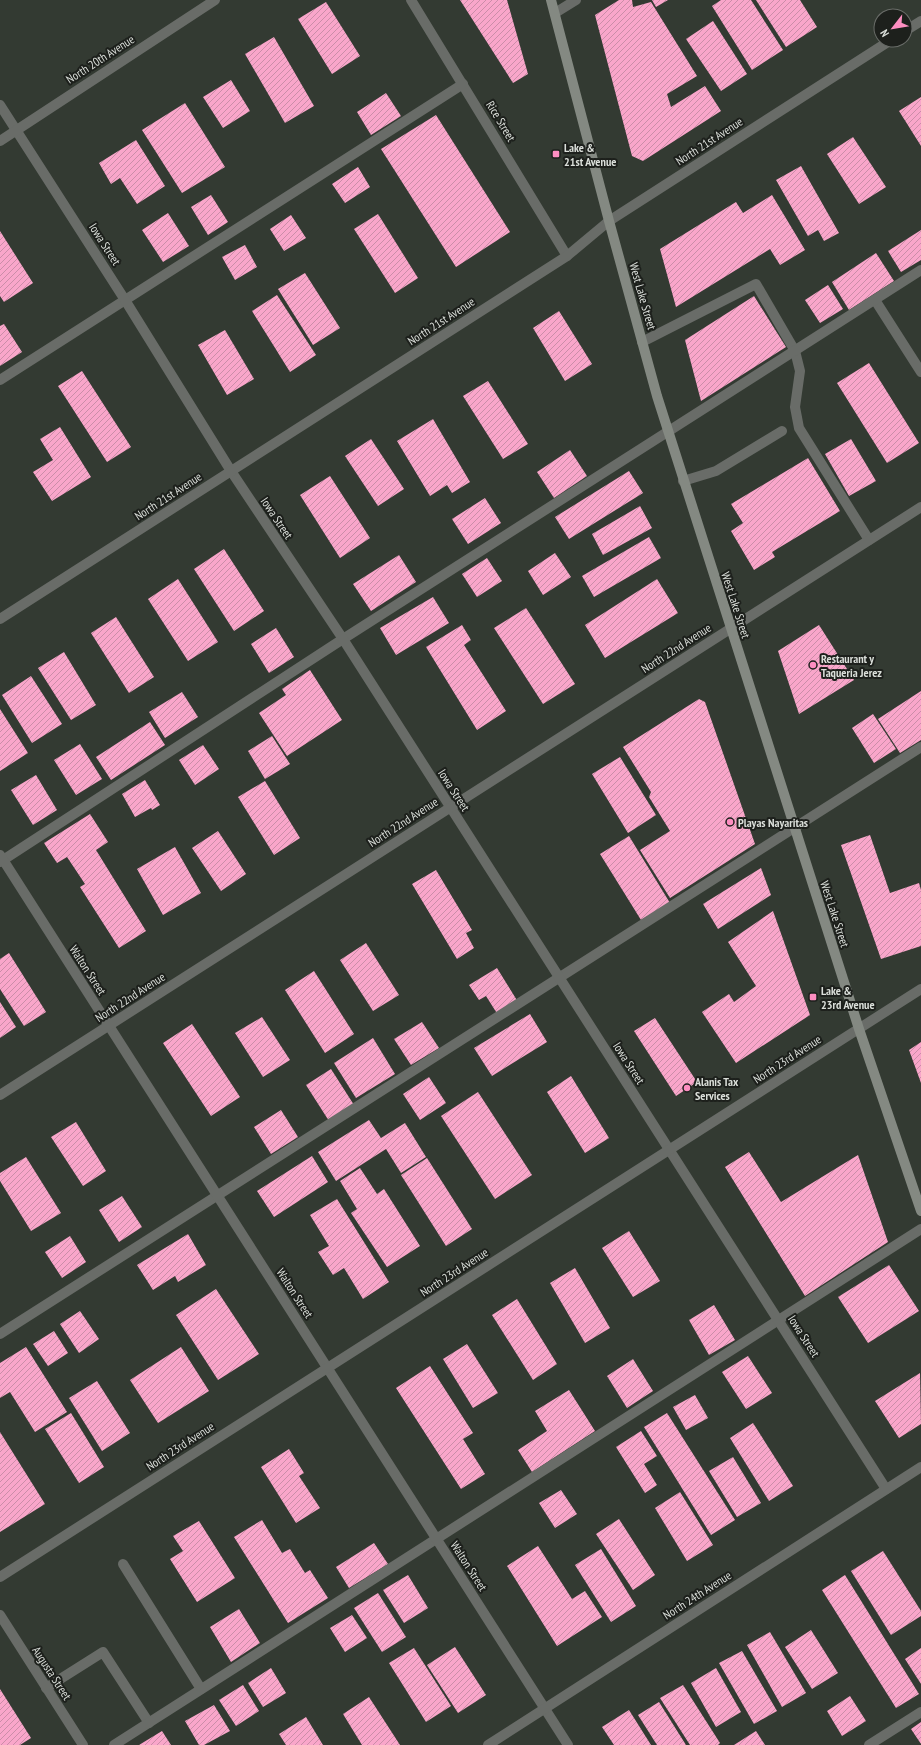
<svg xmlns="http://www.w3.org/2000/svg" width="921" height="1745" viewBox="0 0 921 1745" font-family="'PT Sans Narrow',sans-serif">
<defs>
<pattern id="building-hatch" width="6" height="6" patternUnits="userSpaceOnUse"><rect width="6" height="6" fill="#f9a6ca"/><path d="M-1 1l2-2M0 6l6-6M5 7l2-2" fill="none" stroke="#cb8da8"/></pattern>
</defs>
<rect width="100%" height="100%" fill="#333a32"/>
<g fill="url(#building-hatch)">
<polygon points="460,0 507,0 528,74 513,83"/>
<polygon points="619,0 632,0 633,7 651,2 697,76 667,94 671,107 705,86 721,111 643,161 632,156 595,15"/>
<polygon points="652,0 668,0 656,7"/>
<polygon points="721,0 751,0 783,50 752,70 712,6"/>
<polygon points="756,0 800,0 817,27 786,47"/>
<polygon points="326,2 360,56 332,74 298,19"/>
<polygon points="713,21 747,74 721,91 686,39"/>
<polygon points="274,37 314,106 285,123 245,54"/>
<polygon points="231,80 250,111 223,128 203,97"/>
<polygon points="386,93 401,116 371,135 357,112"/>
<polygon points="921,97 921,146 899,111"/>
<polygon points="185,103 225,167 182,193 142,130"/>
<polygon points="436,115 510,232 456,267 381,149"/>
<polygon points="853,137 886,187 859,204 827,154"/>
<polygon points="136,140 165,186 137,204 120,178 111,184 99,163"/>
<polygon points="801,166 839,233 824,241 818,230 808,236 776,180"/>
<polygon points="358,167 370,187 345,203 332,184"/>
<polygon points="211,195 228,222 208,235 191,207"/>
<polygon points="772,195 805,250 780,265 770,249 676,307 660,249 736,202 743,213"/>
<polygon points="168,213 189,246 163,262 142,230"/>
<polygon points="378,214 418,278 395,293 354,229"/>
<polygon points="291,215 306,238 284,251 270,229"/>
<polygon points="921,230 921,260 901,272 888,251"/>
<polygon points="0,231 33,283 4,302 0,296"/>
<polygon points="245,245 257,267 235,280 222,257"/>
<polygon points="876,253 894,281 849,310 832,282"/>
<polygon points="305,273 340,328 313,345 278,289"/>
<polygon points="828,285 843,309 820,323 805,300"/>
<polygon points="277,295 316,355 290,372 252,311"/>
<polygon points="754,296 786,347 701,401 685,340"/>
<polygon points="559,311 592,364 565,381 533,328"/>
<polygon points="4,324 22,352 0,366 0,326"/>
<polygon points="225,330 254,379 227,395 198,345"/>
<polygon points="869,363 919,443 887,463 837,383"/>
<polygon points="82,371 131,447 107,462 58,386"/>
<polygon points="488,381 528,444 503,459 463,396"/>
<polygon points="433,419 470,482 452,493 447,485 430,496 397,441"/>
<polygon points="60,427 91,477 52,501 33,472 53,460 40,439"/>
<polygon points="371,439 404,489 378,506 345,456"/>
<polygon points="851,439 876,481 849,496 825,454"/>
<polygon points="570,450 587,476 554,498 537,472"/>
<polygon points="808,458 840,511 772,552 775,557 754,570 731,531 743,523 731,504"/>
<polygon points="629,471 643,493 569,539 555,517"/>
<polygon points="330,476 370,538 340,558 300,495"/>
<polygon points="485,498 501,523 468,544 452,519"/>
<polygon points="640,506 652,528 603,555 592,534"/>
<polygon points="649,537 661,558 594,597 582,576"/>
<polygon points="224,549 264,611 234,631 194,569"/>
<polygon points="555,553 571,577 543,595 528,571"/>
<polygon points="399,555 416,582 371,611 353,584"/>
<polygon points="487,558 502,581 477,597 462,574"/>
<polygon points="178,579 218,642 188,661 148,599"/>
<polygon points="657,579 678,613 605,658 585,625"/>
<polygon points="433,597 449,623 396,655 380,628"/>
<polygon points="526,608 575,684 543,704 494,628"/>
<polygon points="116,617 154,677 129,693 91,633"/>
<polygon points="462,625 471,640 464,645 506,711 477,730 426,647"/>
<polygon points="819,625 854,680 799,714 778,651"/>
<polygon points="276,628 294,657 269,673 251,644"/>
<polygon points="64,652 96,705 71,720 38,668"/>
<polygon points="310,670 342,720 287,756 259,713 286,695 282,689"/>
<polygon points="31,676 62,724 32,743 2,695"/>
<polygon points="921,691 921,740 900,753 878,719"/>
<polygon points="182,692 198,717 165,738 149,712"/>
<polygon points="699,699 705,702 755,844 670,898 640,850 670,831 649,797 651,792 623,747"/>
<polygon points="0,709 28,753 0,771"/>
<polygon points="873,714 896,749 874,763 852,728"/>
<polygon points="150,722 165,745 111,780 96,757"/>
<polygon points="272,736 290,764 265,779 248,751"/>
<polygon points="80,744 102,779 76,795 54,760"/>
<polygon points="203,745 219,769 195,785 179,760"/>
<polygon points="620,757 656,815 628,833 592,774"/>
<polygon points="36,775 57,810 33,825 11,790"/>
<polygon points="145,780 160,805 152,810 151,808 135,817 122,794"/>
<polygon points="265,781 300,838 274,855 238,797"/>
<polygon points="90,814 108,842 96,850 146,931 119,948 80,887 85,884 67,857 57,863 44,843"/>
<polygon points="218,831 246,874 221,891 192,848"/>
<polygon points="870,835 890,893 919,883 921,890 921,946 881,959 841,845"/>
<polygon points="629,836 670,903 641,920 600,854"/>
<polygon points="175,847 201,893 163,915 137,869"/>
<polygon points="761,868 771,895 718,929 703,904"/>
<polygon points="436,870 472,930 466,933 474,948 457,959 412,884"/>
<polygon points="773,911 810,1015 736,1063 702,1012 729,994 734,1002 756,986 728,942"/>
<polygon points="366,943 399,995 373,1011 340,960"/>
<polygon points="9,953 46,1012 24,1026 0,989 0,959"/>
<polygon points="497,968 518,1002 498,1015 486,996 479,1000 469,985"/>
<polygon points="314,971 354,1034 325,1053 285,990"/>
<polygon points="0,1002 16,1027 0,1038"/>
<polygon points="530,1014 547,1042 492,1076 474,1048"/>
<polygon points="262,1017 290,1060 263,1077 235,1033"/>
<polygon points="655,1018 697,1082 676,1096 634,1031"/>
<polygon points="422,1022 439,1048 411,1065 394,1039"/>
<polygon points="192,1024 240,1097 211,1116 163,1043"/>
<polygon points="373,1038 395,1074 356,1098 334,1063"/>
<polygon points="921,1042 921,1083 909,1050"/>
<polygon points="331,1069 354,1105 329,1121 306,1085"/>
<polygon points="571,1076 609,1138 585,1153 547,1092"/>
<polygon points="429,1077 446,1103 420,1120 403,1094"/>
<polygon points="478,1092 532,1175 495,1199 441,1116"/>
<polygon points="281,1110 298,1137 271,1154 254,1127"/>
<polygon points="369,1120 381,1138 405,1123 426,1157 401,1173 386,1149 336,1181 318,1152"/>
<polygon points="76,1122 106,1171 83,1186 51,1137"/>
<polygon points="749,1152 781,1202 858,1155 888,1242 805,1296 725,1167"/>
<polygon points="312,1156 328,1182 274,1217 257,1191"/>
<polygon points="26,1157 61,1213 31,1231 0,1181 0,1173"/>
<polygon points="427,1158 472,1229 446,1246 401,1175"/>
<polygon points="360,1168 377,1194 384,1189 420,1246 387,1267 351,1213 357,1209 340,1181"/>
<polygon points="122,1196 142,1227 119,1242 99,1210"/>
<polygon points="337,1199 389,1282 363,1299 344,1268 333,1275 318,1252 329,1246 310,1215"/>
<polygon points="629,1231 660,1281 633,1297 602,1248"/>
<polygon points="188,1234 206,1265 178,1282 175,1276 153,1290 137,1265"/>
<polygon points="70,1236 86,1262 62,1278 45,1252"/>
<polygon points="889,1265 919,1311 868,1343 838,1297"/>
<polygon points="575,1268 610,1328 585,1343 550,1283"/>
<polygon points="216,1289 259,1354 218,1380 176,1315"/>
<polygon points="517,1299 557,1364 533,1380 492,1315"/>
<polygon points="714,1305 735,1340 709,1355 689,1320"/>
<polygon points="80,1311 99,1339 79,1353 60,1324"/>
<polygon points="54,1331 68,1353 48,1366 33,1344"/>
<polygon points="467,1344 498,1393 473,1408 443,1359"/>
<polygon points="26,1347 67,1412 35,1432 10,1392 0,1398 0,1363"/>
<polygon points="181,1347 209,1391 158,1423 130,1380"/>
<polygon points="748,1356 772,1393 746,1409 722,1372"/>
<polygon points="633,1359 653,1391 627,1408 607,1376"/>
<polygon points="430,1366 473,1433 463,1439 485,1474 461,1489 396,1388"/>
<polygon points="920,1373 921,1424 899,1438 875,1401"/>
<polygon points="97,1381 130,1433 102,1451 69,1398"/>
<polygon points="569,1390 595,1431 532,1472 518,1450 547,1431 535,1411"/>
<polygon points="695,1395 708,1418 686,1430 673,1407"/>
<polygon points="71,1413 104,1467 79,1483 45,1429"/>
<polygon points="667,1413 735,1520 711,1535 644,1427"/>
<polygon points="753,1423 793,1486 769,1501 730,1438"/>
<polygon points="641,1431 657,1456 644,1464 657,1485 645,1493 616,1447"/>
<polygon points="0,1432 45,1504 0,1532"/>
<polygon points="289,1449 304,1473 299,1476 320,1508 296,1523 261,1467"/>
<polygon points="733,1457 761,1503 737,1517 709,1471"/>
<polygon points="561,1490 577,1514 555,1528 539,1503"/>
<polygon points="680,1492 713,1545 687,1561 655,1508"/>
<polygon points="619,1519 655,1575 633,1590 596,1534"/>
<polygon points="262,1520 282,1553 290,1549 305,1573 310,1570 328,1598 288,1623 234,1537"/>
<polygon points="199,1521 235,1578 197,1602 170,1559 183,1551 173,1536"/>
<polygon points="374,1543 388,1564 349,1588 336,1567"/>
<polygon points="538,1546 572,1599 585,1591 602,1617 557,1646 507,1566"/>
<polygon points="601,1549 636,1606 611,1622 575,1565"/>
<polygon points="883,1551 921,1611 921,1616 891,1635 851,1571"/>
<polygon points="408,1575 428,1608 404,1623 383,1590"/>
<polygon points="845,1575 919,1694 896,1708 822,1590"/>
<polygon points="378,1593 406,1637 382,1652 354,1608"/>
<polygon points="239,1609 260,1643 231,1662 210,1627"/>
<polygon points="352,1615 367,1638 345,1652 330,1628"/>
<polygon points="811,1630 838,1673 812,1689 785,1647"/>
<polygon points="770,1632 806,1693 782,1707 747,1645"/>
<polygon points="455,1647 486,1695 458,1713 427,1665"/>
<polygon points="414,1648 451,1706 426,1722 389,1663"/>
<polygon points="921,1648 921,1684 905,1659"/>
<polygon points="742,1651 777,1711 754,1724 719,1663"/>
<polygon points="271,1668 286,1693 263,1707 248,1683"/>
<polygon points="716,1668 741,1712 716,1727 691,1683"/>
<polygon points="243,1685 259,1711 236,1726 219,1700"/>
<polygon points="683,1685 720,1743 718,1745 690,1745 660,1698"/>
<polygon points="0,1689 31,1738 20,1745 0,1745"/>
<polygon points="850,1696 866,1721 842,1736 827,1711"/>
<polygon points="369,1697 400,1745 362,1745 343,1714"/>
<polygon points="659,1702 686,1745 657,1745 638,1715"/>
<polygon points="214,1705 230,1731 204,1745 199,1745 185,1721"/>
<polygon points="629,1710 651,1745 614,1745 602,1727"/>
<polygon points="306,1717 323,1745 286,1745 279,1734"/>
<polygon points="921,1722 921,1744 911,1729"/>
<polygon points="162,1731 171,1745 139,1745"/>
<polygon points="756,1731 765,1745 734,1745"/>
</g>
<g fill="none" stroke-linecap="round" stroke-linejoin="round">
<g stroke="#696c68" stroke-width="10">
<polyline points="555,13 576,0"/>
<polyline points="875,300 921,372"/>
<polyline points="642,342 756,284 795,351 800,371 795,407 799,428 869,540"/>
<polyline points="0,380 463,84"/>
<polyline points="683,481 716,471 782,431"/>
<polyline points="0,862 343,639 921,270"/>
<polyline points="0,1334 921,747"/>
<polyline points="123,1564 201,1689"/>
<polyline points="46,1688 103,1652 149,1723"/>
<polyline points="114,1745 921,1229"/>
<polyline points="869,1745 921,1712"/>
</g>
<g stroke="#696c68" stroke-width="10">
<polyline points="411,0 567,256"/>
<polyline points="905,31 921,21"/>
<polyline points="0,105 125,300 231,471 343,639 886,1489"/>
<polyline points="0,141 215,0"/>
<polyline points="0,619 567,256 609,221 891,40"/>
<polyline points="0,855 568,1745"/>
<polyline points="0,1095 921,507"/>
<polyline points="0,1577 921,989"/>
<polyline points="0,1615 83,1745"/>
<polyline points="488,1745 921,1467"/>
</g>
<polyline stroke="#848982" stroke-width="10" points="551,0 609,221 657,396 859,1029 921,1211"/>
</g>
<g fill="#fd8ec1" stroke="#1d201c" stroke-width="1.5">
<rect x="552" y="150" width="8" height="8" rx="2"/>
<circle cx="813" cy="665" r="4"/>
<circle cx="730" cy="822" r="4"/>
<rect x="809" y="993" width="8" height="8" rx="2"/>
<circle cx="687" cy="1088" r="4"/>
</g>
<g text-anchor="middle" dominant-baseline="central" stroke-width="4" stroke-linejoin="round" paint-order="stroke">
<g font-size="12" fill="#dbdfda" stroke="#1d201c">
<text transform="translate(100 59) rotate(-33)">North 20th Avenue</text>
<text transform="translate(501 121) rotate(59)">Rice Street</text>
<text transform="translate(709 141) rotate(-33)">North 21st Avenue</text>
<text transform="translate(105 244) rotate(57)">Iowa Street</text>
<text transform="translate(643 296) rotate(74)">West Lake Street</text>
<text transform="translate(441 321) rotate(-33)">North 21st Avenue</text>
<text transform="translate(168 496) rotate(-33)">North 21st Avenue</text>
<text transform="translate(277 518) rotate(56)">Iowa Street</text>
<text transform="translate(736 605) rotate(72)">West Lake Street</text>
<text transform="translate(676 648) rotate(-33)">North 22nd Avenue</text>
<text transform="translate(454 790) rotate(57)">Iowa Street</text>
<text transform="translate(403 822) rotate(-33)">North 22nd Avenue</text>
<text transform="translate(835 914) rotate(72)">West Lake Street</text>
<text transform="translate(88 970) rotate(57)">Walton Street</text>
<text transform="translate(130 997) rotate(-33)">North 22nd Avenue</text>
<text transform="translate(787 1059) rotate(-33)">North 23rd Avenue</text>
<text transform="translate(629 1063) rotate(57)">Iowa Street</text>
<text transform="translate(454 1272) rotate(-33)">North 23rd Avenue</text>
<text transform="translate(295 1293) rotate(57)">Walton Street</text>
<text transform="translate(804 1336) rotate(57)">Iowa Street</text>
<text transform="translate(180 1446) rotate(-33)">North 23rd Avenue</text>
<text transform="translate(469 1566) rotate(57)">Walton Street</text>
<text transform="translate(697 1595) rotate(-33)">North 24th Avenue</text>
<text transform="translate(52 1673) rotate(57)">Augusta Street</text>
</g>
<g font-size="12" font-weight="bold" fill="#dbdfda" stroke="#1d201c" text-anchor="start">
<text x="564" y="147">Lake &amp;<tspan x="564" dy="14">21st Avenue</tspan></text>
<text x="821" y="658">Restaurant y<tspan x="821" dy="14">Taqueria Jerez</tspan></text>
<text x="738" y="822">Playas Nayaritas</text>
<text x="821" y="990">Lake &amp;<tspan x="821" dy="14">23rd Avenue</tspan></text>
<text x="695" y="1081">Alanis Tax<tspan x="695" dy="14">Services</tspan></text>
</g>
</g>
<g transform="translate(893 28) rotate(239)"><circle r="19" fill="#1d201c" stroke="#696c68"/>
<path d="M0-3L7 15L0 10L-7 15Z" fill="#fd8ec1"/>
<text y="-6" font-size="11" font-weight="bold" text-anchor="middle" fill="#dbdfda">N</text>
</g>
</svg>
